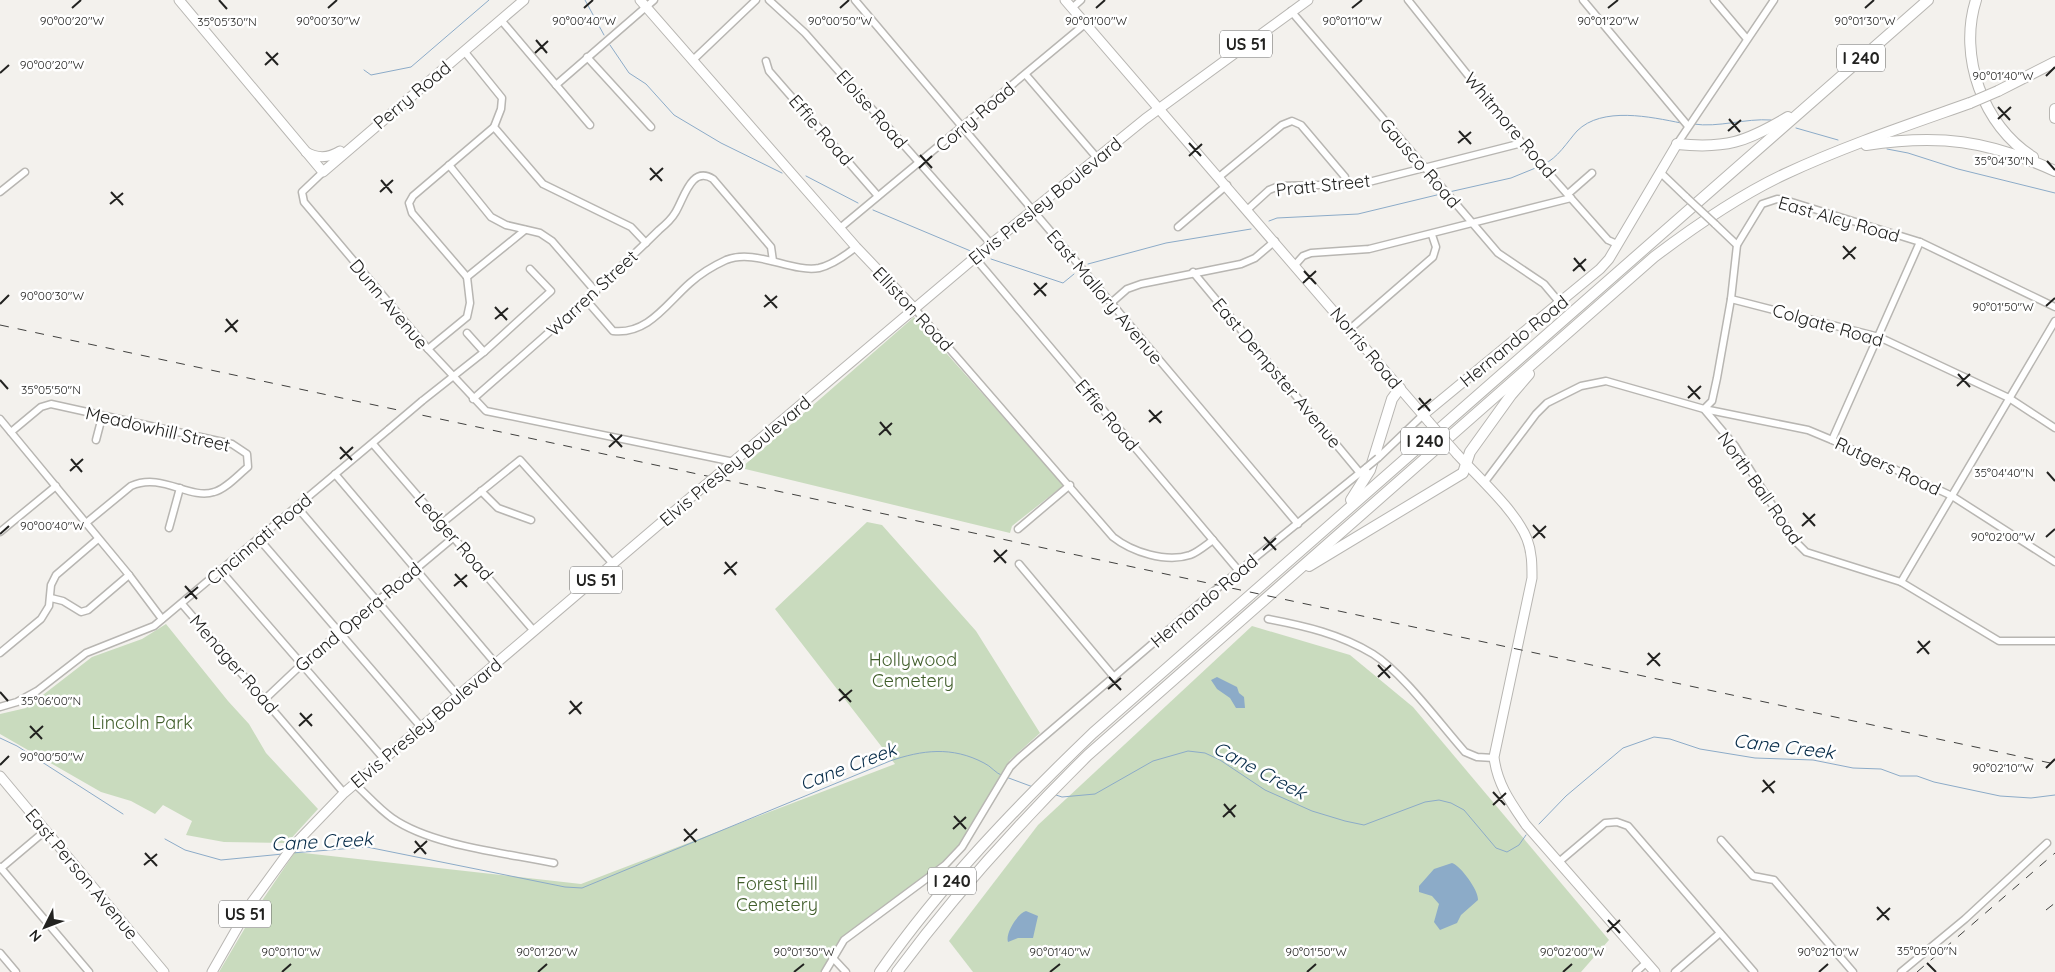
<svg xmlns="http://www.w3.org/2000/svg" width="2055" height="972" viewBox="0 0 2055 972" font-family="Quicksand,sans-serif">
<rect width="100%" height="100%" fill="#f3f1ed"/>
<g fill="#c9dbbe">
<polygon points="914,317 1064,485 1012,526 1010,533 741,468"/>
<polygon points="867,522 882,525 976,631 1040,733 1010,760 960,846 937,868 836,945 823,972 219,972 255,911 295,852 581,884 895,764 775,609"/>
<polygon points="166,624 228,701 249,724 266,753 318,809 287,843 224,842 186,835 192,821 163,805 155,814 131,801 101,792 0,734 0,714 26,708 92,657 142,639"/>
<polygon points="1252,626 1350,655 1413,707 1609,940 1581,972 973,972 949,941 1038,825"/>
</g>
<g fill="#8cabc8">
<polygon points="1217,677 1237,687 1239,693 1244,697 1245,708 1236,708 1230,698 1217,689 1211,680"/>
<path d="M1452 863C1461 866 1479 891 1478 900L1461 915 1457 923 1440 930 1434 922 1439 904 1432 896 1419 892V886L1434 869Z"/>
<path d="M1026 911 1038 916 1033 938H1018L1008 942C1005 933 1018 913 1026 911Z"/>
</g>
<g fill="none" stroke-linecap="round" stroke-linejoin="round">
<g stroke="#8cabc8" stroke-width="1">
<polyline points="585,0 604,35"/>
<polyline points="610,45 629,73 646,84 674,115 721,143 782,173"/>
<polyline points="364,70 371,75 411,67 489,0"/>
<path d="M1693 124C1719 128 1745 118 1771 120"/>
<polyline points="1796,128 1838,140"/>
<polyline points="1887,149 1908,153 1958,169 2055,193"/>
<path d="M1544 164C1557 159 1568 141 1577 131 1602 106 1651 117 1681 123"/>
<polyline points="806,176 858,203"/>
<polyline points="1449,192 1511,178 1538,167"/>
<polyline points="873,210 973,252"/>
<polyline points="1269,221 1277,218 1358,214 1445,193"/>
<polyline points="991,259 1063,283 1074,274"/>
<polyline points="1088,264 1166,243 1251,229"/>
<polyline points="0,738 17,746 123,814"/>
<polyline points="1006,777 1033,787"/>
<polyline points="1056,795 1062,797 1095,794 1153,761 1188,751 1205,753 1220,760 1265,790 1312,811 1345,821 1364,825 1425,802 1439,800 1451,803 1464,810 1496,848 1507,852 1519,845 1526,835"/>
<polyline points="1539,824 1566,796 1623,748 1654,737 1670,739 1700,749 1755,758 1813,760 1853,768 1881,769 1900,776 1917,776 1934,782 2000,796 2031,798 2055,795"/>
<polyline points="165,839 185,850 221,860 283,854"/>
<path d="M292 853 367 847 565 887 582 888 890 761C922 750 952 746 984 763 991 766 995 773 1003 776"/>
</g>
<defs>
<g id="minor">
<polyline points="769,0 805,33 991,244"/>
<polyline points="855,0 1298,524"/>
<polyline points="1408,0 1522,143 1608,240 1617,244"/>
<polyline points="1583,0 1688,126"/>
<polyline points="1714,0 1747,39"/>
<polyline points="1072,8 1081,0"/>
<polyline points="1291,11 1498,253 1544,284 1560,303"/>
<polyline points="501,20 590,125"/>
<polyline points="464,51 502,98 501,109 494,127 543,184 631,227 646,243"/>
<polyline points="587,57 651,127"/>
<polyline points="693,60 756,0"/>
<polyline points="766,61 769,71 878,196"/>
<polyline points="1026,75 1098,159"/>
<polyline points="556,85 654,0"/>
<polyline points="1677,144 1774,0"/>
<polyline points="449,165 491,217 506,225 540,233 552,241 596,292"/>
<polyline points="323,172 302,192 304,202 428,349 486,411 734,462"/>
<polyline points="1661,173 1686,197"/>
<polyline points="1219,177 1282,125 1292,121 1301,125 1345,177 1347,184"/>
<polyline points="0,192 25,172"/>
<polyline points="1568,194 1592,173"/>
<polyline points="1247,210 1269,190 1279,186 1361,184 1522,143"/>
<polyline points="1715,224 1737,245"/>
<polyline points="1178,227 1227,185"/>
<polyline points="840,228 1085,24"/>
<polyline points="975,258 1239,571"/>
<polyline points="1295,265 1303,256 1311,253 1369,249 1571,198"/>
<polyline points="1193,272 1360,473"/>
<polyline points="467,277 412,213 409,203 413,196 494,127"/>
<polyline points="467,277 525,230"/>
<polyline points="1731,299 1879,337 2009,398 2055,428"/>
<path d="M587 301 613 331C648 335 667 303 690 283 700 274 713 266 726 260 755 248 792 273 819 268 832 265 846 255 856 247"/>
<polyline points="1111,303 1127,289 1141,284 1241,264 1255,258 1275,241"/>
<path d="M915 309 1113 537C1132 552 1166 563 1190 555 1198 552 1206 545 1213 540"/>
<polyline points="1350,329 1433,257 1436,247 1432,235"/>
<polyline points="467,333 484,352"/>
<polyline points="428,349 467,317 470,303 467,277"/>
<path d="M473 399C536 344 599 289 659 230 665 225 671 220 675 213 684 199 691 165 713 179L771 247 773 261"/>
<polyline points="422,401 484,352 551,291 530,269"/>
<polyline points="1704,409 1712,401 1717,378 1731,299 1737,245 1762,204 1777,199 1785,200 1920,242 2055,307"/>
<polyline points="1704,409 1808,430 1832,440 1952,496 2055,562"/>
<polyline points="0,419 129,575 162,619"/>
<path d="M11 432 41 407 51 404 232 444 247 454 248 467C238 475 226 489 214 492 189 500 162 472 131 486L86 523"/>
<polyline points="96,440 102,417"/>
<polyline points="1832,440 1920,242"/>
<polyline points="373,444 534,631"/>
<polyline points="1378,458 1423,415"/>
<polyline points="335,474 496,664"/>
<polyline points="1484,483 1536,414 1547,403 1581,386 1606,381 1704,409 1735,446 1795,541 1806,552 1901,582 1999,641 2055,641"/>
<polyline points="481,491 498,508 531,520"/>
<polyline points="297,507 458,696"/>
<polyline points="442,523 520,460 614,565"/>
<polyline points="169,528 180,488"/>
<polyline points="1018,529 1070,485"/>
<polyline points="0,532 56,486"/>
<polyline points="259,539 421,727"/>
<polyline points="1019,564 1114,677"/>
<polyline points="221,571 384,759"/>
<polyline points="1901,582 2055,321"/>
<polyline points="51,598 63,601 81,612 88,610 129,575"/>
<polyline points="182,604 344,793"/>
<path d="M1268 619C1305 626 1340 634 1373 654 1403 673 1440 724 1465 752L1477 757 1494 758"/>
<polyline points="0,653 41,619 49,606 51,585 56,575 98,539"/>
<polyline points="264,700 301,665 454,537"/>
<polyline points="0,707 17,702 37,691 86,653 154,626 389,429"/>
<path d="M355 784C367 795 378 808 392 818 432 846 506 853 554 863"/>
<polyline points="1721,840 1753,876 1774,880 1853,972"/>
<polyline points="1560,861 1605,823 1617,822 1628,826 1754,972"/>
<polyline points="0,867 89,972"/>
<polyline points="0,869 45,831"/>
<polyline points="0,953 16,972"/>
<polyline points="832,957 846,972"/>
<polyline points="825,972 844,940 945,865 962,847 1010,767 1019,758 1214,591 1367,467"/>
<polyline points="1636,972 1647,962"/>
<polyline points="1675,972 1720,933"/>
<polyline points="1901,972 1965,919 2047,843"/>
</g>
<g id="major">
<polyline points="179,0 323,172 524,0"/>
<polyline points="640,0 856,247 915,309"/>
<polyline points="1065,0 1429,422"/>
<path d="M306 152C318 159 329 158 340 151"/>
<polyline points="1423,415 1600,269 1609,259 1677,144"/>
<path d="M1457 454C1478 477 1516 511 1527 539 1532 552 1532 565 1532 578L1494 757C1497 784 1511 803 1526 825L1655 972"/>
<polyline points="727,467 991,244 1145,119 1308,0"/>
<polyline points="0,776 164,972"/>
<polyline points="212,972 252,902 293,846 344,793 697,492"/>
</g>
<g id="highway">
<path d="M1976 0C1958 56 1983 126 2033 157"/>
<polyline points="1998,91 2055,62"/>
<polyline points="2055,109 2055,118"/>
<path d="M1677 144C1726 149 1746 142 1788 117"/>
<path d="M1866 145C1939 134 1987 140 2055 171"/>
<polyline points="1351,500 1370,470 1392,399 1400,388"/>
<polyline points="1309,566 1463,473 1470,452 1511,395 1529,374"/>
<path d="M880 972C941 885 1016 807 1093 733L1928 0"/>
<path d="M897 972C955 894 1019 823 1088 755L1654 257C1695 226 1738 196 1785 174 1845 146 1908 125 1970 103"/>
</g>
</defs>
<use href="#minor" stroke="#b8b6b2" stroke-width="9"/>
<use href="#major" stroke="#b8b6b2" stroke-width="11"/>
<use href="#highway" stroke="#b8b6b2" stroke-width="12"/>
<use href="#minor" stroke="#fff" stroke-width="6"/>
<use href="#major" stroke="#fff" stroke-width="9"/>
<use href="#highway" stroke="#fff" stroke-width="10"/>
<g stroke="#41413f" stroke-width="1" stroke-dasharray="9 9" stroke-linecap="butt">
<polyline points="0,325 2055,764"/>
<polyline points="2046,910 2055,903"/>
<polyline points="1917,972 2055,853"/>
</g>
<defs>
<g id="minor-bridge">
<polyline points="1686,197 1715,224"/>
<polyline points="389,429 422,401"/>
<polyline points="1367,467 1378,458"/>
</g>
<g id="major-bridge">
<polyline points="1429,422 1457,454"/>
<polyline points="697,492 727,467"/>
</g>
<polyline id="highway-bridge" points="1970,103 1998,91"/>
</defs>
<use href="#minor-bridge" stroke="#b8b6b2" stroke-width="9" stroke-linecap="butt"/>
<use href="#major-bridge" stroke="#b8b6b2" stroke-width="11" stroke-linecap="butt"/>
<use href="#highway-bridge" stroke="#b8b6b2" stroke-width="12" stroke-linecap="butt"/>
<use href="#minor-bridge" stroke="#fff" stroke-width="6"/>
<use href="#major-bridge" stroke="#fff" stroke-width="9"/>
<use href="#highway-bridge" stroke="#fff" stroke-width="10"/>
</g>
<path fill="none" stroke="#222220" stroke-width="2" d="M219 0 227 9M72 8 81 0M328 8 337 0M584 8 593 0M840 8 849 0M1096 8 1105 0M1352 8 1362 0M1608 8 1618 0M1865 8 1874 0M536 40 547 53M266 52 278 65M535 53 548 41M265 65 278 53M0 73 9 65M2046 76 2055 67M1998 107 2010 120M1729 119 1740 132M1998 119 2011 107M1459 131 1471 144M1728 131 1741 120M1189 143 1201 156M1458 143 1471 132M920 155 932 168M1189 156 1202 144M2047 161 2055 170M650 168 662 181M919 168 932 156M381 180 392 193M650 180 663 168M111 192 123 205M380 192 393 180M110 204 123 193M1843 246 1855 259M1574 258 1585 271M1843 259 1856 247M1304 271 1316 284M1573 271 1586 259M1034 283 1046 296M1303 283 1316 271M765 295 777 308M1034 295 1047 283M0 304 9 295M2046 306 2055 298M495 307 507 320M764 307 777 296M226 319 237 332M495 319 508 308M225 332 238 320M1958 374 1970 387M0 380 8 389M1688 386 1700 399M1957 386 1970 374M1419 398 1430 411M1688 398 1701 386M1149 410 1161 423M1418 410 1431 399M880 422 891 435M1149 422 1162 411M610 434 622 447M879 435 892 423M340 447 352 460M609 447 622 435M71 459 82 472M340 459 353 447M70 471 83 459M2047 472 2055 481M1803 513 1815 526M1533 525 1545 538M1802 526 1815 514M0 534 9 526M1264 537 1276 550M2046 537 2055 529M1533 538 1546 526M994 550 1006 563M1263 550 1276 538M725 562 736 575M994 562 1007 550M455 574 467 587M724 574 737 562M185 586 197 599M454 586 467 575M185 598 198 587M1918 641 1929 654M1648 653 1660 666M1917 653 1930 641M1378 665 1390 678M1647 665 1660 653M1109 677 1121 690M1378 677 1391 665M839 689 851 702M1108 689 1121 678M0 692 8 701M570 701 581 714M839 701 852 690M300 713 312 726M569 714 582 702M30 726 42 739M299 726 312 714M30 738 43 726M0 765 9 756M2046 768 2055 759M1763 780 1774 793M1493 792 1505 805M1762 792 1775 781M1224 804 1235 817M1493 805 1506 793M954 816 966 829M1223 817 1236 805M684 829 696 842M953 829 966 817M415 841 426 854M684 841 697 829M145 853 157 866M414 853 427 841M144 865 157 854M1877 907 1889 920M1608 920 1620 933M1877 920 1890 908M1607 932 1620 920M1927 963 1936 972M282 972 291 964M538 972 547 964M794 972 804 964M1050 972 1060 964M1307 972 1316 964M1563 972 1572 964M1819 972 1828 964"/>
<g text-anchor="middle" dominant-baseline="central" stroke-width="5" stroke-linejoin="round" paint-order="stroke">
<g fill="#fff" stroke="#646463" stroke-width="1">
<rect x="1220" y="30.5" width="52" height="27" rx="4"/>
<rect x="1837" y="44.5" width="48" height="27" rx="4"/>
<rect x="1401" y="427.5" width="48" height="27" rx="4"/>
<rect x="570" y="566.5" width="52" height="27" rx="4"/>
<rect x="928" y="867.5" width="48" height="27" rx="4"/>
<rect x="219" y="900.5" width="52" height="27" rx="4"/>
</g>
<g font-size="16" font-weight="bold" fill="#222220">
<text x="1246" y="44">US 51</text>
<text x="1861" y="58">I 240</text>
<text x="1425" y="441">I 240</text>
<text x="596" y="580">US 51</text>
<text x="952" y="881">I 240</text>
<text x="245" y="914">US 51</text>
</g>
<g font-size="18" fill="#222220" stroke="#fff">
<text transform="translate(412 95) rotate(-40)">Perry Road</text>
<text transform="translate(872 109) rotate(49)">Eloise Road</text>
<text transform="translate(975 117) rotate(-40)">Corry Road</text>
<text transform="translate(1510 125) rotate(50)">Whitmore Road</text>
<text transform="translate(821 130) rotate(49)">Effie Road</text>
<text transform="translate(1420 163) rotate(49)">Gausco Road</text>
<text transform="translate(1323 185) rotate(-6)">Pratt Street</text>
<text transform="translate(1045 201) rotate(-39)">Elvis Presley Boulevard</text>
<text transform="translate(1839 219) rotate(16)">East Alcy Road</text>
<text transform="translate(592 293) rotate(-43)">Warren Street</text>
<text transform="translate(1105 297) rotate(50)">East Mallory Avenue</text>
<text transform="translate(389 304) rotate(50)">Dunn Avenue</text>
<text transform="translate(913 309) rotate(47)">Elliston Road</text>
<text transform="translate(1828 325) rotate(16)">Colgate Road</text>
<text transform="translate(1514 341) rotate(-39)">Hernando Road</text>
<text transform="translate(1366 348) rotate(50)">Norris Road</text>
<text transform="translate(1277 373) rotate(50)">East Dempster Avenue</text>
<text transform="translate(1107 415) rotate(50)">Effie Road</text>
<text transform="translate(158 429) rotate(13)">Meadowhill Street</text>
<text transform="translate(735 461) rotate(-40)">Elvis Presley Boulevard</text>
<text transform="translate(1888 466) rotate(25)">Rutgers Road</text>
<text transform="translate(1760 488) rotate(55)">North Ball Road</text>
<text transform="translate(454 537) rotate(49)">Ledger Road</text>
<text transform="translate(259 539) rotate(-40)">Cincinnati Road</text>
<text transform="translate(1204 601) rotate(-40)">Hernando Road</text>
<text transform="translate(358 617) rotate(-40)">Grand Opera Road</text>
<text transform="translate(234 664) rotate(49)">Menager Road</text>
<text transform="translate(426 723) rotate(-40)">Elvis Presley Boulevard</text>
<text transform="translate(82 874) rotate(50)">East Person Avenue</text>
</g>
<g font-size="18" fill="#415e2b" stroke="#fff">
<text x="913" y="659">Hollywood<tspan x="913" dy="21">Cemetery</tspan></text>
<text x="142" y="722">Lincoln Park</text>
<text x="777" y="883">Forest Hill<tspan x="777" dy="21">Cemetery</tspan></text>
</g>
<g font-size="19" font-style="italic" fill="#072c49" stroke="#fff">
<text transform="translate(1784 746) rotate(7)">Cane Creek</text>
<text transform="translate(848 766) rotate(-21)">Cane Creek</text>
<text transform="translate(1260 770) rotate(28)">Cane Creek</text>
<text transform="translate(322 841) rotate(-3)">Cane Creek</text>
</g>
</g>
<g font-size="12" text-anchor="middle" fill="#222220" stroke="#fff" stroke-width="5" stroke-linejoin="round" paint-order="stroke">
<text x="72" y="25">90°00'20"W</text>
<text x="328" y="25">90°00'30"W</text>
<text x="584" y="25">90°00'40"W</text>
<text x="840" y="25">90°00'50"W</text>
<text x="1096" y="25">90°01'00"W</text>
<text x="1352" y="25">90°01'10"W</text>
<text x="1608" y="25">90°01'20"W</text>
<text x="1865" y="25">90°01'30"W</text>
<text x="227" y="26">35°05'30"N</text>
<text x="52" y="69">90°00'20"W</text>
<text x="2003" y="80">90°01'40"W</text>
<text x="2004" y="165">35°04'30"N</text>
<text x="52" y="300">90°00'30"W</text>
<text x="2003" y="311">90°01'50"W</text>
<text x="51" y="394">35°05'50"N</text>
<text x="2004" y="477">35°04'40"N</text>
<text x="52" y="530">90°00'40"W</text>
<text x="2003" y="541">90°02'00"W</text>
<text x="51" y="705">35°06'00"N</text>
<text x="52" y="761">90°00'50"W</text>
<text x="2003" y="772">90°02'10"W</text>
<text x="1927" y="955">35°05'00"N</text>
<text x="291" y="956">90°01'10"W</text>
<text x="547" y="956">90°01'20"W</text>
<text x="804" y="956">90°01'30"W</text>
<text x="1060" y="956">90°01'40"W</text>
<text x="1316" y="956">90°01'50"W</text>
<text x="1572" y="956">90°02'00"W</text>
<text x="1828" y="956">90°02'10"W</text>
</g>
<g transform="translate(45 927) rotate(228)" stroke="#ffffff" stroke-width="4" paint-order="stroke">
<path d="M0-4L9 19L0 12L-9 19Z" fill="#222220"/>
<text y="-8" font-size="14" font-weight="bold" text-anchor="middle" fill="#222220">N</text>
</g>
</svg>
